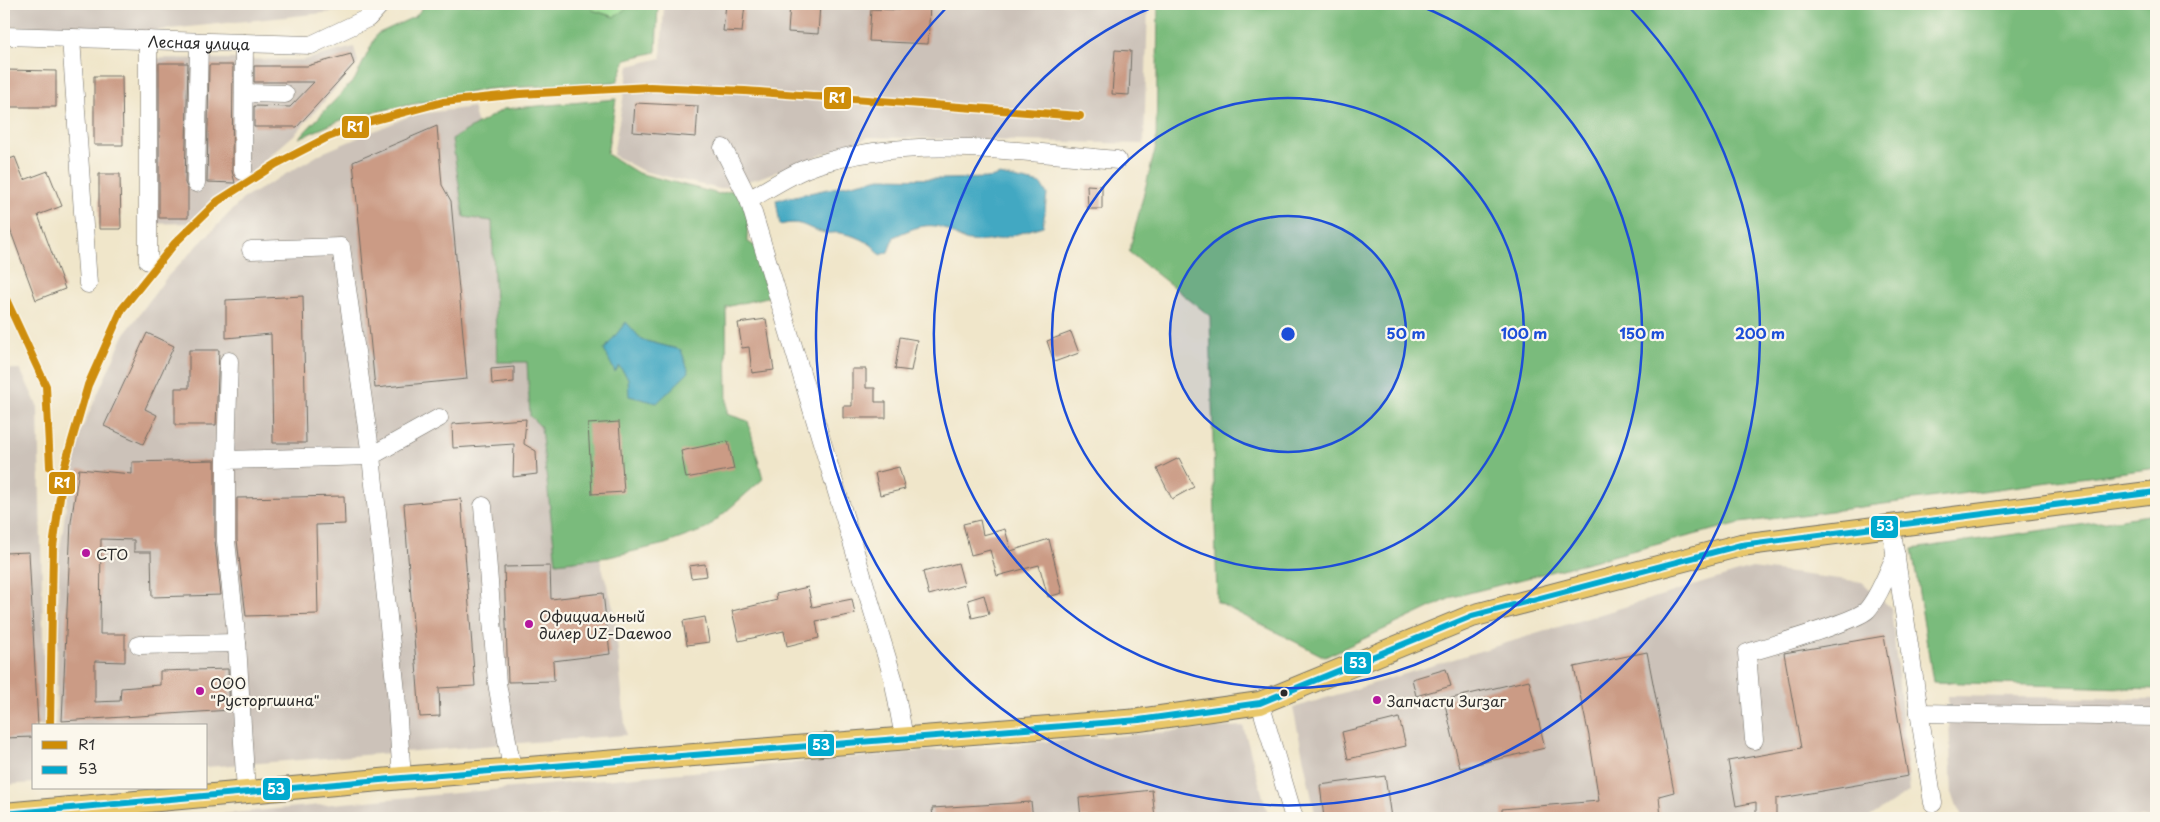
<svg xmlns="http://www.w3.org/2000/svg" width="2160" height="822" viewBox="0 0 2160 822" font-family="'Playpen Sans',sans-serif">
<rect width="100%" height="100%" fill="#fbf7ec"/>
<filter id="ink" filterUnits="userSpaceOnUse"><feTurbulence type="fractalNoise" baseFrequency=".02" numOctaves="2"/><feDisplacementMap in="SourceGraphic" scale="10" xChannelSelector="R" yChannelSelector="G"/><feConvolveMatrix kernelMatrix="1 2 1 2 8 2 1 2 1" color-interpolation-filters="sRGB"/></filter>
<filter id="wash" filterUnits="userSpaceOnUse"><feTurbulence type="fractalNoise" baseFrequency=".0096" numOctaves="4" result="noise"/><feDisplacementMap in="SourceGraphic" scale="20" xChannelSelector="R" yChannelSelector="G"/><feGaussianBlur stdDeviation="1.12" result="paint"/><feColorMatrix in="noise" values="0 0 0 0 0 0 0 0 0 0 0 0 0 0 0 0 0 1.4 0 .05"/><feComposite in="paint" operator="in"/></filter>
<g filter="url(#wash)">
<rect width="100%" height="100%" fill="#f0e6ca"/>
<g fill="#ccc2b9">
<polygon points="4,4 352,4 343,11 141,32 4,27"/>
<polygon points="664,4 1148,4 1144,144 869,137 759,178 720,189 643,171 613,155 629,66 661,58"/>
<polygon points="354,47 358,63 296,133 237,185 189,223 144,224 143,58 304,60"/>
<polygon points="473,107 614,610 626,735 206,767 206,726 56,726 59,557 68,492 80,433 124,335 167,277 243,199 322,153 412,115"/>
<polygon points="4,369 20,369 38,407 45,726 34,726 34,783 4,785"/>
<polygon points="1752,568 1862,582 1891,608 1910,791 1868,818 1316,818 1293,708"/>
<polygon points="1948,696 2156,699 2156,818 1963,818 1952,796"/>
<polygon points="1243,726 1269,818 176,818 928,751"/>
</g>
<polygon fill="#99db92" stroke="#62835e" points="594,4 633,4 615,17 592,10"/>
<g fill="#7abb7c" stroke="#527354" fill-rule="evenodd">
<polygon points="425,4 594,4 592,10 614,17 633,4 658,4 656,52 626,59 617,82 487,89 346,118 299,138 355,79 377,34 416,16"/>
<polygon points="1158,4 2156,4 2156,468 1740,523 1453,597 1325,657 1217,602 1210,316 1129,252 1156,146"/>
<path d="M616 99 607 154 638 173 719 194 738 189 748 214 747 241 759 249 771 296 726 307 727 414 748 421 763 479 706 529 665 544 609 557 556 563 541 427 530 416 527 362H497L492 221 464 217 452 139 504 109ZM642 340 681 350 628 378 619 365Z"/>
<polygon points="2156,514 2156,689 1933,682 1912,549"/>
</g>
<g fill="#42a8c2" stroke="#366a76">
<path d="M1000 175 1041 184 1047 194 1043 226C1021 232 994 244 970 241 964 241 955 235 949 231 931 220 912 228 894 237L888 252 880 255C872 241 856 236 840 233 835 232 830 234 825 233 805 229 803 219 780 225L776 200 880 178 942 179 990 178Z"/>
<polygon points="626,322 642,340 681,350 689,372 657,403 629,396 628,378 619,366 615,372 604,350"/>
</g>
<g id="blocks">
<g fill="#cb9b85">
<polygon points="726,4 745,4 742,32 723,31"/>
<polygon points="790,4 820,4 818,34 788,32"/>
<polygon points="900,4 930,4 928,44 869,41 871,9 900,10"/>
<polygon points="1115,50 1131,51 1129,95 1112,94"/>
<polygon points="351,54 354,64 297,127 254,127 254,106 290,107 314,82 254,82 254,66 307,66"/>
<polygon points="159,63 188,63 185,183 188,189 188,218 159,218"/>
<polygon points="209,65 233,65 232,171 235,183 207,182"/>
<polygon points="4,70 56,71 56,107 4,107"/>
<polygon points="94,76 122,76 123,145 94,145"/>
<polygon points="635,103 698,106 696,137 633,132"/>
<polygon points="437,126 442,185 451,201 467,379 375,388 353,162"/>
<polygon points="15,157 24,180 48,171 62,206 38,215 65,289 36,300 8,224 4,226 4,161"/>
<polygon points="99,174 120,174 121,229 99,229"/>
<polygon points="1087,185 1102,186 1102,209 1088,209"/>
<polygon points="303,296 306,443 273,443 271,334 226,338 226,300"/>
<polygon points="766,319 774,370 752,373 749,347 742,348 738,323"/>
<polygon points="1071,332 1079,353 1054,362 1047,341"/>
<polygon points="147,333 174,346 145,409 157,415 143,444 104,426"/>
<polygon points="900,337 917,340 911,371 895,369"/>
<polygon points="189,350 219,350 216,425 175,425 175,388 189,388"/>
<polygon points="514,367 514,382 492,384 491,369"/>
<polygon points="852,369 866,369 866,388 875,388 875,402 886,402 886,418 843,418 843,406 852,406"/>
<polygon points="526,419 524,444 536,451 537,474 513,477 514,444 453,448 452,424"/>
<polygon points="619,422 624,492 592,494 588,424"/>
<polygon points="728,441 734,469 686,478 681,451"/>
<polygon points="1179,458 1194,487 1172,499 1157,469"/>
<polygon points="215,460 215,541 221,595 152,597 151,552 134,552 134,540 101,539 100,634 125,634 125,662 95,661 95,702 120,701 121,688 160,685 160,671 228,669 230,710 62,721 71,522 79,469 132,474 132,462"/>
<polygon points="899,467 905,489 880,495 875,473"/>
<polygon points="344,496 345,524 316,525 318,614 246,616 237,540 237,498"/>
<polygon points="461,499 475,686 439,688 440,716 420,717 404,504"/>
<polygon points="980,520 983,535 1005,529 1011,551 1049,539 1062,593 1048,597 1039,565 997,576 990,550 971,555 963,524"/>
<polygon points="29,552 38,726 34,726 34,737 4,738 4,553"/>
<polygon points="958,563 964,585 929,595 923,572"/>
<polygon points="705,564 707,576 691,578 689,566"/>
<polygon points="550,566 551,599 603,593 610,654 553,661 554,681 508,682 504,567"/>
<polygon points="808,587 812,607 852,599 855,614 816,621 819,638 787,646 784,631 739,641 732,611 777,600 776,594"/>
<polygon points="984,595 989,614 972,618 968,600"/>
<polygon points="705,617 709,642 687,645 683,621"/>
<polygon points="1884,636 1908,776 1776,799 1776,818 1756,818 1756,802 1736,806 1728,761 1801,748 1784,653"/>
<polygon points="1647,652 1674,792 1659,796 1661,818 1502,818 1502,809 1599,801 1589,736 1574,667"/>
<polygon points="1446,669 1451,686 1416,696 1412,679"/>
<polygon points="1529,680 1545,748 1460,768 1444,700"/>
<polygon points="1399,718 1406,746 1348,759 1342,732"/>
<polygon points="1385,776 1391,818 1324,818 1320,785"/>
<polygon points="1152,790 1155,818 1081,818 1079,798"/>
<polygon points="1031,802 1033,818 933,818 932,808"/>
</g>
</g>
</g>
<g filter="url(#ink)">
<use href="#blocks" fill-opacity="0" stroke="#706c63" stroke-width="1"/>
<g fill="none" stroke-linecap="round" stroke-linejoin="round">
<defs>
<g id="minor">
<path id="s1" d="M4 36 311 45 368 18 381 4"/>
<polyline points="71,38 88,284"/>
<polyline points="244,93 285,94"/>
<polyline points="723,148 749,200 893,678 904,738"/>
<polyline points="243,171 244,43"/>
<polyline points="196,183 199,42"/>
<path d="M749 200C768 189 795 171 816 165 913 134 1018 152 1117 160"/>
<polyline points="148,261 148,40"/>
<polyline points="226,460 229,361"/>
<polyline points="483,506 497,683 512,769"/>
<polyline points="1891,526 1933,803"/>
<polyline points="237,643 226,541 226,460 371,456 341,247 251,250"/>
<polyline points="139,645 237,643 246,792"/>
<polyline points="1260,703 1294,818"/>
<polyline points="1919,713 2156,717"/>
<path d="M1754 740 1747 653C1767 647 1857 621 1867 610 1880 595 1887 573 1896 555"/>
<polyline points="402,778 396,692 371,456 439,418"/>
</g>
<polyline id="major" points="4,814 402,778 1139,720 1260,703 1472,616 1741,545 2156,492"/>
</defs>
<use href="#minor" stroke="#706c63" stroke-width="19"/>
<use href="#major" stroke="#706c63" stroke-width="24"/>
<use href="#minor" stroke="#fff" stroke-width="18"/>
<use href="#major" stroke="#e9c769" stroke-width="22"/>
<defs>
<polyline id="bus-1" points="4,814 402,778 1139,720 1260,703 1472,616 1741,545 2156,492"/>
</defs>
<use href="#bus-1" stroke="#fbf7ec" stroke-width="10"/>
<use href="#bus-1" stroke="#00a9ce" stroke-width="6"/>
<defs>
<g id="rail-1">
<polyline points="4,295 46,386 50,467"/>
<polyline points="50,726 53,547 64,468 88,385 122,309 175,243 218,201 276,164 328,137 368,122 443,102 520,94 650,87 745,91 1080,116"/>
</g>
</defs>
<use href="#rail-1" stroke="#fbf7ec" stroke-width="11"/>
<use href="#rail-1" stroke="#ce8d09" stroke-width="8"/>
</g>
</g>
<circle cx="1288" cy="334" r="118" fill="#1d4ed8" fill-opacity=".12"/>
<g fill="none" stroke="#1d4ed8" stroke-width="2.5">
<circle cx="1288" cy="334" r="118"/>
<circle cx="1288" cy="334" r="236"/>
<path d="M1418 5A354 354 0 1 1 1158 5"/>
<path d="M1628 6A472 472 0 1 1 948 6"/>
</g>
<g fill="#b5179e" stroke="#fbf7ec" stroke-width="2">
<circle cx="86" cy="553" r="5"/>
<circle cx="529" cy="624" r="5"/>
<circle cx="200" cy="691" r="5"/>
<circle cx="1377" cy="700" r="5"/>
</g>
<circle fill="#2b2b2b" stroke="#fbf7ec" stroke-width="2" cx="1284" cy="693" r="4.5"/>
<g text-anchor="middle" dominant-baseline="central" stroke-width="4.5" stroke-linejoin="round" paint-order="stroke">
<g font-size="15" fill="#2b2b2b" stroke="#fbf7ec">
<text stroke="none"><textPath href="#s1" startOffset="195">Лесная улица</textPath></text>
</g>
<g font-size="15" fill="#2b2b2b" stroke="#fbf7ec" text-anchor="start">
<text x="96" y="553">СТО</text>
<text x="539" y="615">Официальный<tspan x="539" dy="17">дилер UZ-Daewoo</tspan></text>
<text x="210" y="682">ООО<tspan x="210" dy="17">"Русторгшина"</tspan></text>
<text x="1387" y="700">Запчасти Зигзаг</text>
</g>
</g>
<circle cx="1288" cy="334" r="8" fill="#1d4ed8" stroke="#fbf7ec" stroke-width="2.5"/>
<g font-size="15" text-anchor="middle" font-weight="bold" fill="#1d4ed8" stroke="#fbf7ec" stroke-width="4.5" stroke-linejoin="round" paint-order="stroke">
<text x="1406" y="339">50 m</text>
<text x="1524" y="339">100 m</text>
<text x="1642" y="339">150 m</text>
<text x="1760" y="339">200 m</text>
</g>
<g stroke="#fbf7ec" stroke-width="2">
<rect x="823" y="86" width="29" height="24" rx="5" fill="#ce8d09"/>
<rect x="341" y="115" width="29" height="24" rx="5" fill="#ce8d09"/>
<rect x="48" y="471" width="28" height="24" rx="5" fill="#ce8d09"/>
<rect x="1870" y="515" width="29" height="24" rx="5" fill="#00a9ce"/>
<rect x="1343" y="651" width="29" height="24" rx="5" fill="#00a9ce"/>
<rect x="807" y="733" width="28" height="24" rx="5" fill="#00a9ce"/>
<rect x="262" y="777" width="29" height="24" rx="5" fill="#00a9ce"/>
</g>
<g font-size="14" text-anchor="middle" font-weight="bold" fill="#fff">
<text x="837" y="103">R1</text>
<text x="355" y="132">R1</text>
<text x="62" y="488">R1</text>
<text x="1885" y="531">53</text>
<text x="1358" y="668">53</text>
<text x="821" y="750">53</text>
<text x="276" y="794">53</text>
</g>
<rect width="2160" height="822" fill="none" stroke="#fbf7ec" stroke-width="20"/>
<rect x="32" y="724" width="175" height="65" fill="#fbf7ec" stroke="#a8a59f"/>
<rect x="42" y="741" width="25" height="8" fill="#ce8d09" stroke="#a8a59f"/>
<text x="78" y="750" font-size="15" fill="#2b2b2b">R1</text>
<rect x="42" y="766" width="25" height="8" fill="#00a9ce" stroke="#a8a59f"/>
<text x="78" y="774" font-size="15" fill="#2b2b2b">53</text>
</svg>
